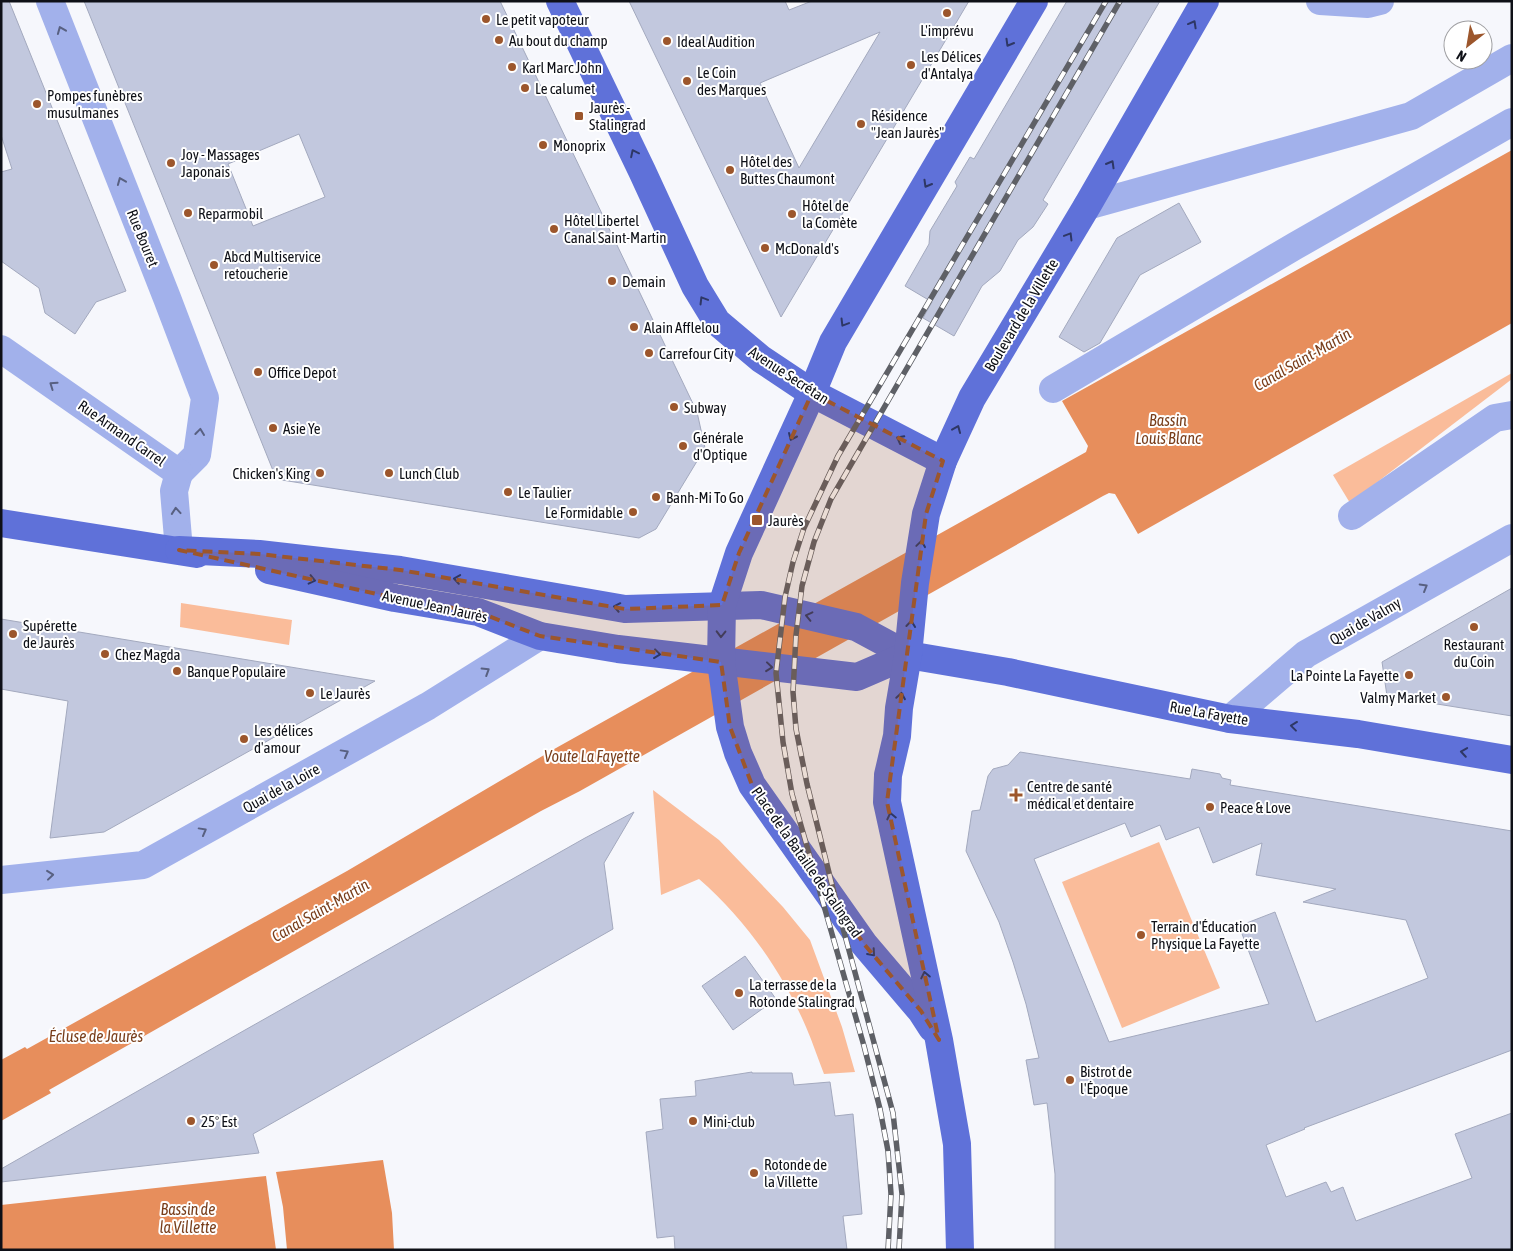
<svg xmlns="http://www.w3.org/2000/svg" width="1513" height="1251" viewBox="0 0 1513 1251" font-family="'Asap Condensed',sans-serif">
<rect width="100%" height="100%" fill="#f6f7fc"/>
<g fill="#fabc9a">
<polygon points="1512,373 1512,379 1350,503 1333,475"/>
<polygon points="181,603 292,620 289,645 180,627"/>
<path d="M653 790 719 840 783 907 810 940 842 1027 855 1072 824 1074C818 1059 813 1043 806 1027 782 971 745 919 699 879L661 895Z"/>
<polygon points="1159,842 1220,988 1122,1028 1062,882"/>
</g>
<g fill="#e78e5c">
<polygon points="1512,150 1512,323 1138,534 1115,494 1109,493 1103,496 580,791 541,811 49,1090 51,1093 1,1121 1,1060 25,1047 27,1049 347,871 556,748 1086,452 1088,446 1062,401"/>
<polygon points="383,1160 392,1213 394,1250 287,1250 283,1207 276,1172"/>
<polygon points="266,1176 276,1250 1,1250 1,1205"/>
</g>
<g fill="#c2c8de" stroke="#a3a9be" fill-rule="evenodd">
<polygon points="1,1 9,1 126,291 96,302 75,334 45,313 39,288 1,261 1,172 12,169 1,135"/>
<path d="M84 1H500L697 412 705 448 656 529 639 538 282 480 274 473ZM299 134 325 197 253 226 228 164Z"/>
<path d="M629 1H785L789 10 812 1H969L781 317ZM880 32 799 168 760 83Z"/>
<polygon points="1067,1 1160,1 1043,200 1048,204 1033,227 1018,240 1000,271 982,286 954,336 923,318 932,302 905,286 929,244 930,231 957,186 955,182 970,157 974,159"/>
<polygon points="1179,203 1201,242 1140,275 1100,343 1084,352 1059,337 1117,238"/>
<polygon points="1512,588 1512,716 1387,696 1382,662"/>
<polygon points="1,619 79,632 375,681 104,832 50,838 68,701 1,689"/>
<path d="M1020 752 1190 779 1192 769 1220 774 1222 778 1231 780 1230 785 1512 831V1050L1304 1128 1305 1129 1266 1145 1286 1197 1326 1182 1331 1192 1343 1187 1356 1221 1472 1178 1455 1134 1512 1113V1250H1055V1174L1047 1103 1034 1105 1026 1060 1039 1058 1026 1004 1013 962 999 922 966 851 972 811 980 810 988 776 993 769 1008 765ZM1125 823 1131 837 1160 825 1166 840 1199 827 1213 863 1262 843 1256 875 1336 889 1303 902 1406 920 1428 978 1316 1022 1275 912 1239 926 1269 1004 1109 1042 1034 859Z"/>
<polygon points="634,812 604,863 613,929 253,1134 259,1153 1,1182 1,1169 222,1043 585,838"/>
<polygon points="745,956 776,999 733,1030 702,986"/>
<polygon points="752,1072 752,1073 792,1073 794,1085 830,1082 835,1116 853,1114 862,1214 843,1216 847,1250 675,1250 674,1236 657,1238 646,1132 663,1129 660,1099 696,1096 695,1081"/>
</g>
<g fill="none" stroke-linecap="round" stroke-linejoin="round">
<g stroke="#a2b1eb" stroke-width="28">
<polyline points="50,1 167,298 205,398 197,455 179,473"/>
<polyline points="1320,1 1368,4 1380,1"/>
<polyline points="1087,206 1411,116 1512,58"/>
<polyline points="1,349 179,473"/>
<polyline points="1053,389 1295,246 1512,122"/>
<polyline points="1352,516 1495,418 1512,415"/>
<polyline points="179,550 174,491 179,473"/>
<polyline points="1230,719 1306,654 1512,538"/>
<polyline points="1,880 143,865 428,706 540,636"/>
</g>
<g stroke="#5f71d9" stroke-width="28">
<polyline points="560,1 642,171 695,286 717,322 761,359 812,393 943,461"/>
<polyline points="1,523 197,554"/>
<polyline points="179,550 259,554 400,570 625,609 761,605 856,627 908,655 1008,672 1230,719 1358,734 1512,760"/>
<polyline points="269,570 395,598 478,612 540,636 618,649 857,677 908,655"/>
<polyline points="932,1028 921,1011 864,944 752,785 738,753 730,727 721,662 722,605 739,553 812,393 833,342 1034,1"/>
<polyline points="960,1250 957,1144 939,1040 887,802 888,775 897,736 899,708 908,655 915,583 926,514 943,461 972,398 1087,206 1205,1"/>
</g>
<defs>
<g id="rail">
<polyline points="888,1250 891,1194 888,1151 880,1109 864,1046 792,794 783,742 776,673 785,597 793,562 804,528 838,456 1106,1"/>
<polyline points="899,1250 902,1194 893,1113 840,917 807,784 796,729 793,692 796,635 802,586 814,542 831,499 1120,1"/>
</g>
</defs>
<use href="#rail" stroke="#5e6066" stroke-width="5.5"/>
<use href="#rail" stroke="#fff" stroke-width="4" stroke-dasharray="11" stroke-linecap="butt"/>
</g>
<defs><path id="oneway-chevron" d="M-2-3.5L2.5 0L-2 3.5" fill="none" stroke-width="1.6" stroke-linecap="round" stroke-linejoin="round" transform="scale(1.25)"/></defs>
<g stroke="#2e3765">
<use href="#oneway-chevron" transform="translate(1193 24) rotate(-61)"/>
<use href="#oneway-chevron" transform="translate(1009 43) rotate(120)"/>
<use href="#oneway-chevron" transform="translate(634 153) rotate(-116)"/>
<use href="#oneway-chevron" transform="translate(1111 164) rotate(-60)"/>
<use href="#oneway-chevron" transform="translate(927 184) rotate(120)"/>
<use href="#oneway-chevron" transform="translate(1069 236) rotate(-59)"/>
<use href="#oneway-chevron" transform="translate(703 300) rotate(-121)"/>
<use href="#oneway-chevron" transform="translate(844 323) rotate(121)"/>
<use href="#oneway-chevron" transform="translate(957 429) rotate(-67)"/>
<use href="#oneway-chevron" transform="translate(792 437) rotate(114)"/>
<use href="#oneway-chevron" transform="translate(900 439) rotate(-152)"/>
<use href="#oneway-chevron" transform="translate(921 544) rotate(-82)"/>
<use href="#oneway-chevron" transform="translate(457 579) rotate(-171)"/>
<use href="#oneway-chevron" transform="translate(312 580) rotate(13)"/>
<use href="#oneway-chevron" transform="translate(617 607) rotate(-169)"/>
<use href="#oneway-chevron" transform="translate(809 616) rotate(-167)"/>
<use href="#oneway-chevron" transform="translate(911 624) rotate(-84)"/>
<use href="#oneway-chevron" transform="translate(721 634) rotate(91)"/>
<use href="#oneway-chevron" transform="translate(657 654) rotate(7)"/>
<use href="#oneway-chevron" transform="translate(769 667) rotate(6)"/>
<use href="#oneway-chevron" transform="translate(901 696) rotate(-81)"/>
<use href="#oneway-chevron" transform="translate(1294 726) rotate(-173)"/>
<use href="#oneway-chevron" transform="translate(1464 752) rotate(-171)"/>
<use href="#oneway-chevron" transform="translate(891 816) rotate(-103)"/>
<use href="#oneway-chevron" transform="translate(872 953) rotate(49)"/>
<use href="#oneway-chevron" transform="translate(925 975) rotate(-102)"/>
</g>
<g stroke="#586081">
<use href="#oneway-chevron" transform="translate(61 30) rotate(-112)"/>
<use href="#oneway-chevron" transform="translate(121 181) rotate(-112)"/>
<use href="#oneway-chevron" transform="translate(53 385) rotate(-145)"/>
<use href="#oneway-chevron" transform="translate(200 432) rotate(-83)"/>
<use href="#oneway-chevron" transform="translate(176 511) rotate(-95)"/>
<use href="#oneway-chevron" transform="translate(1424 587) rotate(-30)"/>
<use href="#oneway-chevron" transform="translate(486 671) rotate(-32)"/>
<use href="#oneway-chevron" transform="translate(345 753) rotate(-29)"/>
<use href="#oneway-chevron" transform="translate(203 831) rotate(-29)"/>
<use href="#oneway-chevron" transform="translate(50 875) rotate(-6)"/>
</g>
<path fill="#9c562c" fill-opacity="0.2" stroke="#9c562c" stroke-width="4" stroke-dasharray="10 6" stroke-linejoin="round" d="M812 393 943 461 926 514 887 802 939 1040 921 1011 864 944 752 785 730 727 721 662 540 636 478 612 395 598 179 550 259 554 400 570 625 609 722 605 739 553Z"/>
<g fill="#9c562c" stroke="#fff" stroke-width="2">
<circle cx="947" cy="13" r="5"/>
<circle cx="486" cy="19" r="5"/>
<circle cx="499" cy="40" r="5"/>
<circle cx="667" cy="41" r="5"/>
<circle cx="911" cy="65" r="5"/>
<circle cx="512" cy="67" r="5"/>
<circle cx="687" cy="81" r="5"/>
<circle cx="525" cy="88" r="5"/>
<circle cx="37" cy="104" r="5"/>
<rect x="574" y="111" width="10" height="10" rx="2.5"/>
<circle cx="861" cy="124" r="5"/>
<circle cx="543" cy="145" r="5"/>
<circle cx="171" cy="163" r="5"/>
<circle cx="730" cy="170" r="5"/>
<circle cx="188" cy="213" r="5"/>
<circle cx="792" cy="214" r="5"/>
<circle cx="554" cy="229" r="5"/>
<circle cx="765" cy="248" r="5"/>
<circle cx="214" cy="265" r="5"/>
<circle cx="612" cy="281" r="5"/>
<circle cx="634" cy="327" r="5"/>
<circle cx="649" cy="353" r="5"/>
<circle cx="258" cy="372" r="5"/>
<circle cx="674" cy="407" r="5"/>
<circle cx="273" cy="428" r="5"/>
<circle cx="683" cy="446" r="5"/>
<circle cx="320" cy="473" r="5"/>
<circle cx="389" cy="473" r="5"/>
<circle cx="508" cy="492" r="5"/>
<circle cx="656" cy="497" r="5"/>
<circle cx="633" cy="512" r="5"/>
<rect x="751" y="514" width="12" height="12" rx="2.5"/>
<circle cx="1474" cy="627" r="5"/>
<circle cx="13" cy="634" r="5"/>
<circle cx="105" cy="654" r="5"/>
<circle cx="177" cy="671" r="5"/>
<circle cx="1409" cy="675" r="5"/>
<circle cx="310" cy="693" r="5"/>
<circle cx="1446" cy="697" r="5"/>
<circle cx="244" cy="739" r="5"/>
<path d="M1013.5 787.5h5v5h5v5h-5v5h-5v-5h-5v-5h5z"/>
<circle cx="1210" cy="807" r="5"/>
<circle cx="1141" cy="935" r="5"/>
<circle cx="739" cy="993" r="5"/>
<circle cx="1070" cy="1080" r="5"/>
<circle cx="191" cy="1121" r="5"/>
<circle cx="693" cy="1121" r="5"/>
<circle cx="754" cy="1173" r="5"/>
</g>
<g text-anchor="middle" dominant-baseline="central" stroke-width="4" stroke-linejoin="round" paint-order="stroke">
<g font-size="15" fill="#0e1017" stroke="#fff" text-anchor="start">
<text x="496" y="19">Le petit vapoteur</text>
<text x="947" y="30" text-anchor="middle">L'imprévu</text>
<text x="509" y="40">Au bout du champ</text>
<text x="677" y="41">Ideal Audition</text>
<text x="921" y="56">Les Délices<tspan x="921" dy="17">d'Antalya</tspan></text>
<text x="522" y="67">Karl Marc John</text>
<text x="697" y="72">Le Coin<tspan x="697" dy="17">des Marques</tspan></text>
<text x="535" y="88">Le calumet</text>
<text x="47" y="95">Pompes funèbres<tspan x="47" dy="17">musulmanes</tspan></text>
<text x="589" y="107">Jaurès -<tspan x="589" dy="17">Stalingrad</tspan></text>
<text x="871" y="115">Résidence<tspan x="871" dy="17">"Jean Jaurès"</tspan></text>
<text x="553" y="145">Monoprix</text>
<text x="181" y="154">Joy - Massages<tspan x="181" dy="17">Japonais</tspan></text>
<text x="740" y="161">Hôtel des<tspan x="740" dy="17">Buttes Chaumont</tspan></text>
<text x="802" y="205">Hôtel de<tspan x="802" dy="17">la Comète</tspan></text>
<text x="198" y="213">Reparmobil</text>
<text x="564" y="220">Hôtel Libertel<tspan x="564" dy="17">Canal Saint-Martin</tspan></text>
<text x="775" y="248">McDonald's</text>
<text x="224" y="256">Abcd Multiservice<tspan x="224" dy="17">retoucherie</tspan></text>
<text x="622" y="281">Demain</text>
<text x="644" y="327">Alain Afflelou</text>
<text x="659" y="353">Carrefour City</text>
<text x="268" y="372">Office Depot</text>
<text x="684" y="407">Subway</text>
<text x="283" y="428">Asie Ye</text>
<text x="693" y="437">Générale<tspan x="693" dy="17">d'Optique</tspan></text>
<text x="310" y="473" text-anchor="end">Chicken's King</text>
<text x="399" y="473">Lunch Club</text>
<text x="518" y="492">Le Taulier</text>
<text x="666" y="497">Banh-Mi To Go</text>
<text x="623" y="512" text-anchor="end">Le Formidable</text>
<text x="768" y="520">Jaurès</text>
<text x="23" y="625">Supérette<tspan x="23" dy="17">de Jaurès</tspan></text>
<text x="1474" y="644" text-anchor="middle">Restaurant<tspan x="1474" dy="17">du Coin</tspan></text>
<text x="115" y="654">Chez Magda</text>
<text x="187" y="671">Banque Populaire</text>
<text x="1399" y="675" text-anchor="end">La Pointe La Fayette</text>
<text x="320" y="693">Le Jaurès</text>
<text x="1436" y="697" text-anchor="end">Valmy Market</text>
<text x="254" y="730">Les délices<tspan x="254" dy="17">d'amour</tspan></text>
<text x="1027" y="786">Centre de santé<tspan x="1027" dy="17">médical et dentaire</tspan></text>
<text x="1220" y="807">Peace &amp; Love</text>
<text x="1151" y="926">Terrain d'Éducation<tspan x="1151" dy="17">Physique La Fayette</tspan></text>
<text x="749" y="984">La terrasse de la<tspan x="749" dy="17">Rotonde Stalingrad</tspan></text>
<text x="1080" y="1071">Bistrot de<tspan x="1080" dy="17">l'Époque</tspan></text>
<text x="201" y="1121">25° Est</text>
<text x="703" y="1121">Mini-club</text>
<text x="764" y="1164">Rotonde de<tspan x="764" dy="17">la Villette</tspan></text>
</g>
<g font-size="15" fill="#0e1017" stroke="#fff">
<text transform="translate(143 238) rotate(68)">Rue Bouret</text>
<text transform="translate(1021 315) rotate(-59)">Boulevard de la Villette</text>
<text transform="translate(789 375) rotate(33)">Avenue Secrétan</text>
<text transform="translate(122 433) rotate(35)">Rue Armand Carrel</text>
<text transform="translate(435 606) rotate(12)">Avenue Jean Jaurès</text>
<text transform="translate(1365 621) rotate(-30)">Quai de Valmy</text>
<text transform="translate(1209 713) rotate(10)">Rue La Fayette</text>
<text transform="translate(281 788) rotate(-29)">Quai de la Loire</text>
<text transform="translate(807 862) rotate(55)">Place de la Bataille de Stalingrad</text>
</g>
<g font-size="16" font-style="italic" fill="#793e1b" stroke="#fff">
<text transform="translate(1302 359) rotate(-30)">Canal Saint-Martin</text>
<text x="1168" y="420">Bassin<tspan x="1168" dy="18">Louis Blanc</tspan></text>
<text x="592" y="756">Voute La Fayette</text>
<text transform="translate(320 910) rotate(-30)">Canal Saint-Martin</text>
<text x="96" y="1036">Écluse de Jaurès</text>
<text x="188" y="1209">Bassin de<tspan x="188" dy="18">la Villette</tspan></text>
</g>
</g>
<rect width="1513" height="1251" fill="none" stroke="#0e1017" stroke-width="5"/>
<g transform="translate(1468 45) rotate(211)"><circle r="24" fill="#ffffff" stroke="#9f9fa2"/>
<path d="M0-4L9 19L0 12L-9 19Z" fill="#9c562c"/>
<text y="-8" font-size="14" font-weight="bold" text-anchor="middle" fill="#0e1017">N</text>
</g>
</svg>
